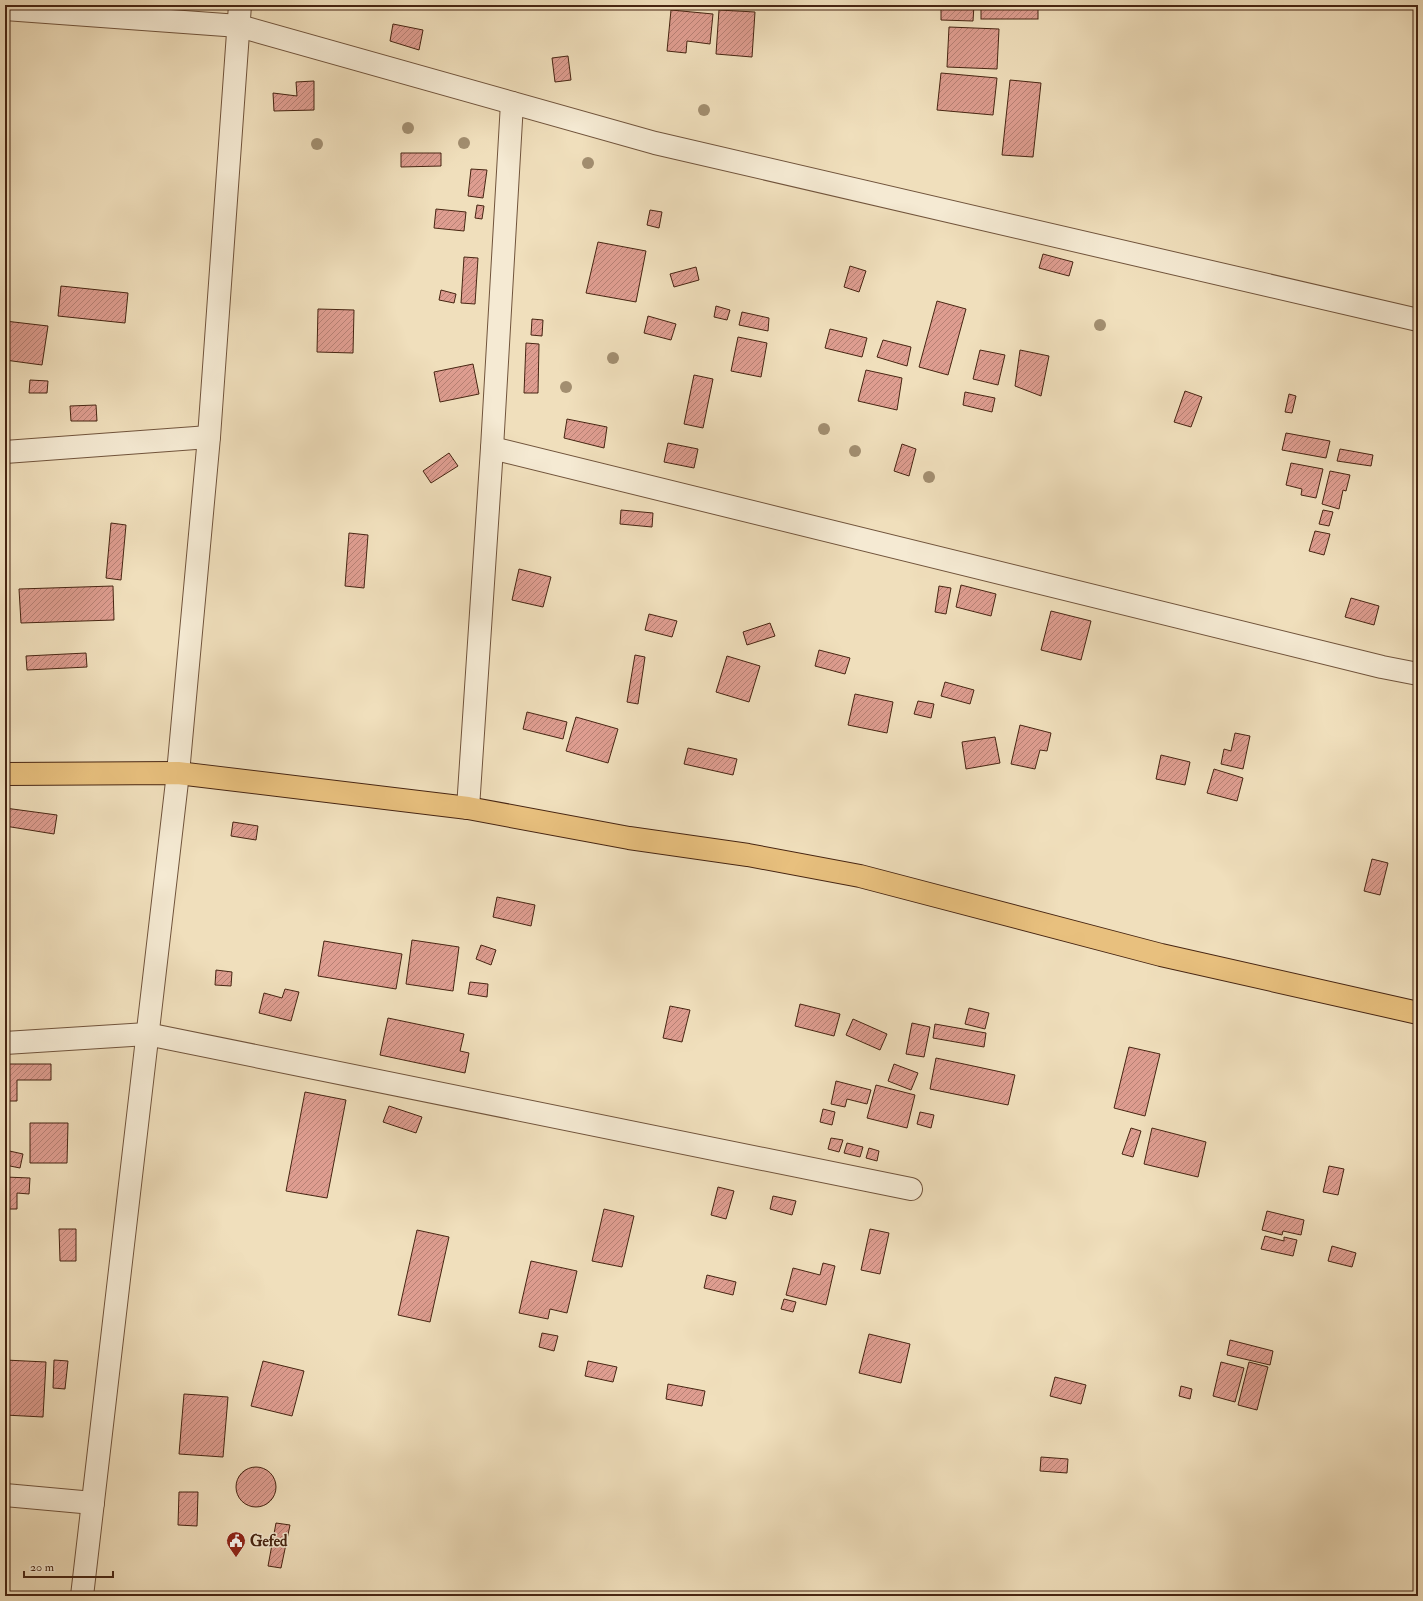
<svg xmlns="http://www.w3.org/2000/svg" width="1423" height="1601" viewBox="0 0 1423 1601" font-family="'IM FELL Double Pica',serif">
<defs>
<pattern id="building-hatch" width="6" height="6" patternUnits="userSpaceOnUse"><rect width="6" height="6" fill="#de9d90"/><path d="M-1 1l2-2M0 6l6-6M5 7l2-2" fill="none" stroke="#b68074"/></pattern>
</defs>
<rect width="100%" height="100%" fill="#f0dfbc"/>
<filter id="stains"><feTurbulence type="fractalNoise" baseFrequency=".005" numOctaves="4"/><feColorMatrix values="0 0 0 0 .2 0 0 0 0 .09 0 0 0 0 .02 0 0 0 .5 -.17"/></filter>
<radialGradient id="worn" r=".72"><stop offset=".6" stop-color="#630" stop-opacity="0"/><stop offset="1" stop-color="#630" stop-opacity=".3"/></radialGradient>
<g fill="url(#building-hatch)" stroke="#472512">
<polygon points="941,5 974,5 973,21 941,20"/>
<rect x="981" y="5" width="57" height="14"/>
<polygon points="671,10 713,14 710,44 687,41 686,53 667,51"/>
<polygon points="719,10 755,12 752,57 716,54"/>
<polygon points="393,24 423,30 419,50 390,41"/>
<polygon points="949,27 999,29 997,69 947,67"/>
<polygon points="568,56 571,80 555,82 552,58"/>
<polygon points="941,73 997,78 993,115 937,110"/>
<polygon points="1010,80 1041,83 1033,157 1002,155"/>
<polygon points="314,81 314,110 274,111 273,93 297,96 296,82"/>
<polygon points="401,153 441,153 441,166 401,167"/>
<polygon points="471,169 487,170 483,198 468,196"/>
<polygon points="477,205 484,206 482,219 475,218"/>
<polygon points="436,209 466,212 464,231 434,228"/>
<polygon points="650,210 662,212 659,228 647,225"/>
<polygon points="598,242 646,251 636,302 586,293"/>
<polygon points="1043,254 1073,262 1069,276 1039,268"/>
<polygon points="464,257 478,258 475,304 461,303"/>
<polygon points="850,266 866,271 859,292 844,287"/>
<polygon points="696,267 699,280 674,287 670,274"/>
<polygon points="61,286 128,293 125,323 58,316"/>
<polygon points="441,290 456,294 454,303 439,300"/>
<polygon points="937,301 966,309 948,375 919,367"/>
<polygon points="716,306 730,310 727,320 714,317"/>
<polygon points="318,309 354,310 353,353 317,352"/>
<polygon points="742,312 769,318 768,331 739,325"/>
<polygon points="648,316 676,324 671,340 644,333"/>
<polygon points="532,319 543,320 542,336 531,335"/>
<polygon points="5,321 48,326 42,365 5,360"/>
<polygon points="830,329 867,338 862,357 825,348"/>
<polygon points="738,337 767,343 761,377 731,371"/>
<polygon points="883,340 911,347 907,366 877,357"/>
<polygon points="526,343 539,344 538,393 524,393"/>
<polygon points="980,350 1005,355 998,385 973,379"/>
<polygon points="1020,350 1049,356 1041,396 1015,386"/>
<polygon points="473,364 479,394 440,402 434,372"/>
<polygon points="866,370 902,378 897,410 858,401"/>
<polygon points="694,375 713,379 703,428 684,424"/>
<polygon points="30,380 48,381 47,393 29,393"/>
<polygon points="1185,391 1202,397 1191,427 1174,422"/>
<polygon points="965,392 995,398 992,412 963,405"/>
<polygon points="1289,394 1296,396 1292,413 1285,412"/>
<polygon points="96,405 97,421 71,421 70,406"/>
<polygon points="567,419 607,427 604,448 564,438"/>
<polygon points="1286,433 1330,441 1326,458 1282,450"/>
<polygon points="668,443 698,449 694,468 664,462"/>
<polygon points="902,444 916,449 909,476 894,471"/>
<polygon points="1340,449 1373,455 1371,466 1337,461"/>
<polygon points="449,453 458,466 431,483 423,471"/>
<polygon points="1291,463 1323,469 1316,498 1301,495 1302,489 1286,485"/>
<polygon points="1330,471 1350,475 1346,491 1343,490 1339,509 1322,504"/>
<polygon points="621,510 653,513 652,527 620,524"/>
<polygon points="1323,510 1333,512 1329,526 1319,524"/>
<polygon points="111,523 126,525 121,580 106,578"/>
<polygon points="1315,531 1330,534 1324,555 1309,551"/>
<polygon points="349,533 368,535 364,588 345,586"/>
<polygon points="519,569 551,577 543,607 512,600"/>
<polygon points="961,585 996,594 991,616 956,607"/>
<polygon points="113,586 114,620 21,623 19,589"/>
<polygon points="939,586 951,588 946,614 935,612"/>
<polygon points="1351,598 1379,606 1374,625 1345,617"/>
<polygon points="1051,611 1091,621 1081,660 1041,650"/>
<polygon points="649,614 677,621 672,637 645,630"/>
<polygon points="770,623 775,636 747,645 743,632"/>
<polygon points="819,650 850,658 845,674 815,666"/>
<polygon points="86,653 87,667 27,670 26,656"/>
<polygon points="635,655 645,657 638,704 627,702"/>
<polygon points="727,656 760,666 749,702 716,692"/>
<polygon points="945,682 974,690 970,704 941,696"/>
<polygon points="855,694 893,702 887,733 848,725"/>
<polygon points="918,701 934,704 931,718 914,714"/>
<polygon points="527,712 567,722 563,739 523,729"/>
<polygon points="576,717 618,729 608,763 566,751"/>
<polygon points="1020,725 1051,733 1047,751 1040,750 1035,769 1011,764"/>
<polygon points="1235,733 1250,736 1243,769 1221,764 1224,749 1231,751"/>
<polygon points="995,737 1000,763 966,769 962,742"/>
<polygon points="688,748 737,759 733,775 684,764"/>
<polygon points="1161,755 1190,762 1185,785 1156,779"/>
<polygon points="1214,769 1243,778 1237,801 1207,793"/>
<polygon points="5,808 57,815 54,834 5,826"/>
<polygon points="233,822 258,826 256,840 231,836"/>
<polygon points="1372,859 1388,863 1380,895 1364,891"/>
<polygon points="497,897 535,905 531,926 493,917"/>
<polygon points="412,940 459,947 453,991 406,984"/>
<polygon points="324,941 402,954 396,989 318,976"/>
<polygon points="481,945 496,950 491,965 476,959"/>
<polygon points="216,970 232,972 231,986 215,985"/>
<polygon points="470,982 488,984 487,997 468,994"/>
<polygon points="285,989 299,992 291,1021 259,1013 264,993 282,998"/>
<polygon points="800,1004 840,1014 834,1036 795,1026"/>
<polygon points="670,1006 690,1010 682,1042 663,1038"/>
<polygon points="969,1008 989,1013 985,1029 965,1024"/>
<polygon points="388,1018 464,1034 460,1051 469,1053 465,1073 380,1055"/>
<polygon points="853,1019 887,1034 880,1050 846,1035"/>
<polygon points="912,1023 930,1027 924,1057 906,1054"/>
<polygon points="935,1024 986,1033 984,1047 933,1038"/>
<polygon points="1129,1047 1160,1054 1145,1116 1114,1108"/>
<polygon points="936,1058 1015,1075 1008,1105 930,1089"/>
<polygon points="5,1064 51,1064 51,1080 17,1080 17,1101 5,1101"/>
<polygon points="894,1064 918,1073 911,1090 888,1081"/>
<polygon points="836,1081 871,1090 867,1104 847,1099 845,1107 831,1104"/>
<polygon points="876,1085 915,1095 907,1128 867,1118"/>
<polygon points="305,1092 346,1100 327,1198 286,1191"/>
<polygon points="389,1106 422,1117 416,1133 383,1122"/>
<polygon points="823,1109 835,1112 832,1125 820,1122"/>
<polygon points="920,1112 934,1115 931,1128 917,1124"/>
<polygon points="30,1123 68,1123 67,1163 30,1163"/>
<polygon points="1131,1128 1141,1131 1133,1157 1122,1154"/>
<polygon points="1152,1128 1206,1142 1198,1177 1144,1164"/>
<polygon points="831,1138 843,1140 839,1152 828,1149"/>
<polygon points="847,1143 863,1147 860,1157 844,1153"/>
<polygon points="869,1148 879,1151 877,1161 866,1158"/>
<polygon points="5,1150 23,1154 20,1168 5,1165"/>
<polygon points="1329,1166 1344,1169 1338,1195 1323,1192"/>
<polygon points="5,1177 30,1178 29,1194 17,1193 17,1209 5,1209"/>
<polygon points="718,1187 734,1191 726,1219 711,1215"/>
<polygon points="773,1196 796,1201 792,1215 770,1209"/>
<polygon points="604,1209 634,1216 622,1267 592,1261"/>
<polygon points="1267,1211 1304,1220 1301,1235 1283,1231 1282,1235 1262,1230"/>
<polygon points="59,1229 76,1229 76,1261 60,1261"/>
<polygon points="870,1229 889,1233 880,1274 861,1270"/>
<polygon points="417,1230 449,1237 430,1322 398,1315"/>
<polygon points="1265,1236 1284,1241 1284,1237 1297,1240 1293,1256 1261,1249"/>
<polygon points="1332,1246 1356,1253 1352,1267 1328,1261"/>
<polygon points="531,1261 577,1271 567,1313 550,1309 548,1319 519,1313"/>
<polygon points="823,1263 835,1266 826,1305 786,1295 793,1268 820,1275"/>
<polygon points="707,1275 736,1282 733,1295 704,1288"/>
<polygon points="784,1299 796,1302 793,1312 781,1309"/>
<polygon points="542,1333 558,1336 554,1351 539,1347"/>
<polygon points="869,1334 910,1344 901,1383 859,1373"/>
<polygon points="1230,1340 1273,1351 1270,1365 1227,1355"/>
<polygon points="5,1360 46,1362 43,1417 5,1415"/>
<polygon points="54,1360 68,1361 65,1389 53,1388"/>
<polygon points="263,1361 304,1371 292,1416 251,1406"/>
<polygon points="588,1361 617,1367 613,1382 585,1376"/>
<polygon points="1221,1362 1244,1368 1235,1402 1213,1396"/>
<polygon points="1249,1362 1268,1367 1257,1410 1238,1405"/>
<polygon points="1055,1377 1086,1385 1081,1404 1050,1396"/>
<polygon points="668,1384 705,1391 702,1406 666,1399"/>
<polygon points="1181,1386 1192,1389 1190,1399 1179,1396"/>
<polygon points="184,1394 228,1397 223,1457 179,1454"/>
<polygon points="1041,1457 1068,1459 1067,1473 1040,1471"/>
<circle cx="256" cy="1487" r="20"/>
<polygon points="179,1492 198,1492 197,1526 178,1525"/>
<polygon points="276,1523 290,1525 281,1568 268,1566"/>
</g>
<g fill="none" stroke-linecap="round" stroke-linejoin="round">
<defs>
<g id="minor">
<polyline points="5,9 239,26 655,143 1418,320"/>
<polyline points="492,448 1382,667 1418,674"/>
<polyline points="5,452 209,437"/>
<polyline points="468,808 492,448 512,103"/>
<polyline points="5,1043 147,1034 911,1189"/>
<polyline points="5,1495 93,1503"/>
<polyline points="82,1596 178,773 209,437 240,5"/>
</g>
<polyline id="major" points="5,774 178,773 468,808 629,838 748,855 860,876 1161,955 1418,1013"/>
</defs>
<use href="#minor" stroke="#71543c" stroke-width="24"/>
<use href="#major" stroke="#472512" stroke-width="24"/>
<use href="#minor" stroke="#f5ead3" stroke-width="22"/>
<use href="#major" stroke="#e8c07e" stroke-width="22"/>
</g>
<g fill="#a28e70">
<circle cx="704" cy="110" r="6"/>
<circle cx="408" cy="128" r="6"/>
<circle cx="464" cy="143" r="6"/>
<circle cx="317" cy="144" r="6"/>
<circle cx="588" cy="163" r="6"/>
<circle cx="1100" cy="325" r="6"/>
<circle cx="613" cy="358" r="6"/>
<circle cx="566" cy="387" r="6"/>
<circle cx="824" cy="429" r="6"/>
<circle cx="855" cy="451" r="6"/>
<circle cx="929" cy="477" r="6"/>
</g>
<defs>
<symbol id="civic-pin" viewBox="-11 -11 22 30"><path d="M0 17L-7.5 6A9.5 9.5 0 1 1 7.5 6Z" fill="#8f2418" stroke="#f5ead3"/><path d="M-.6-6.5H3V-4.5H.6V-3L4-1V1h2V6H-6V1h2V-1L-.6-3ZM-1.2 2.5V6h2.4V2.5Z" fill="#fff"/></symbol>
</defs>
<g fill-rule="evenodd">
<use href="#civic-pin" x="225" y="1530" width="22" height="30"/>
</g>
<g text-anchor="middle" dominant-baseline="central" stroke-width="3" stroke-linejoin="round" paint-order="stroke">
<g font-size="15" font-weight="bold" fill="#472512" stroke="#f5ead3" text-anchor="start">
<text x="250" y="1541">Gefed</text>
</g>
</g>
<rect width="1423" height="1601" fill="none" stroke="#f0dfbc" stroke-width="20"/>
<rect x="6" y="6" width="1411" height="1589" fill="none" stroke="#472512" stroke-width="2"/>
<rect x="10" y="10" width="1403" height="1581" fill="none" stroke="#472512"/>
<path d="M24 1571v6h89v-6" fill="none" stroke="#472512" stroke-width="2"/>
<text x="30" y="1571" font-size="12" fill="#472512" stroke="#f5ead3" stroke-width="3" paint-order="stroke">20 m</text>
<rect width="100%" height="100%" filter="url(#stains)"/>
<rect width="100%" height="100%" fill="url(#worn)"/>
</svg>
